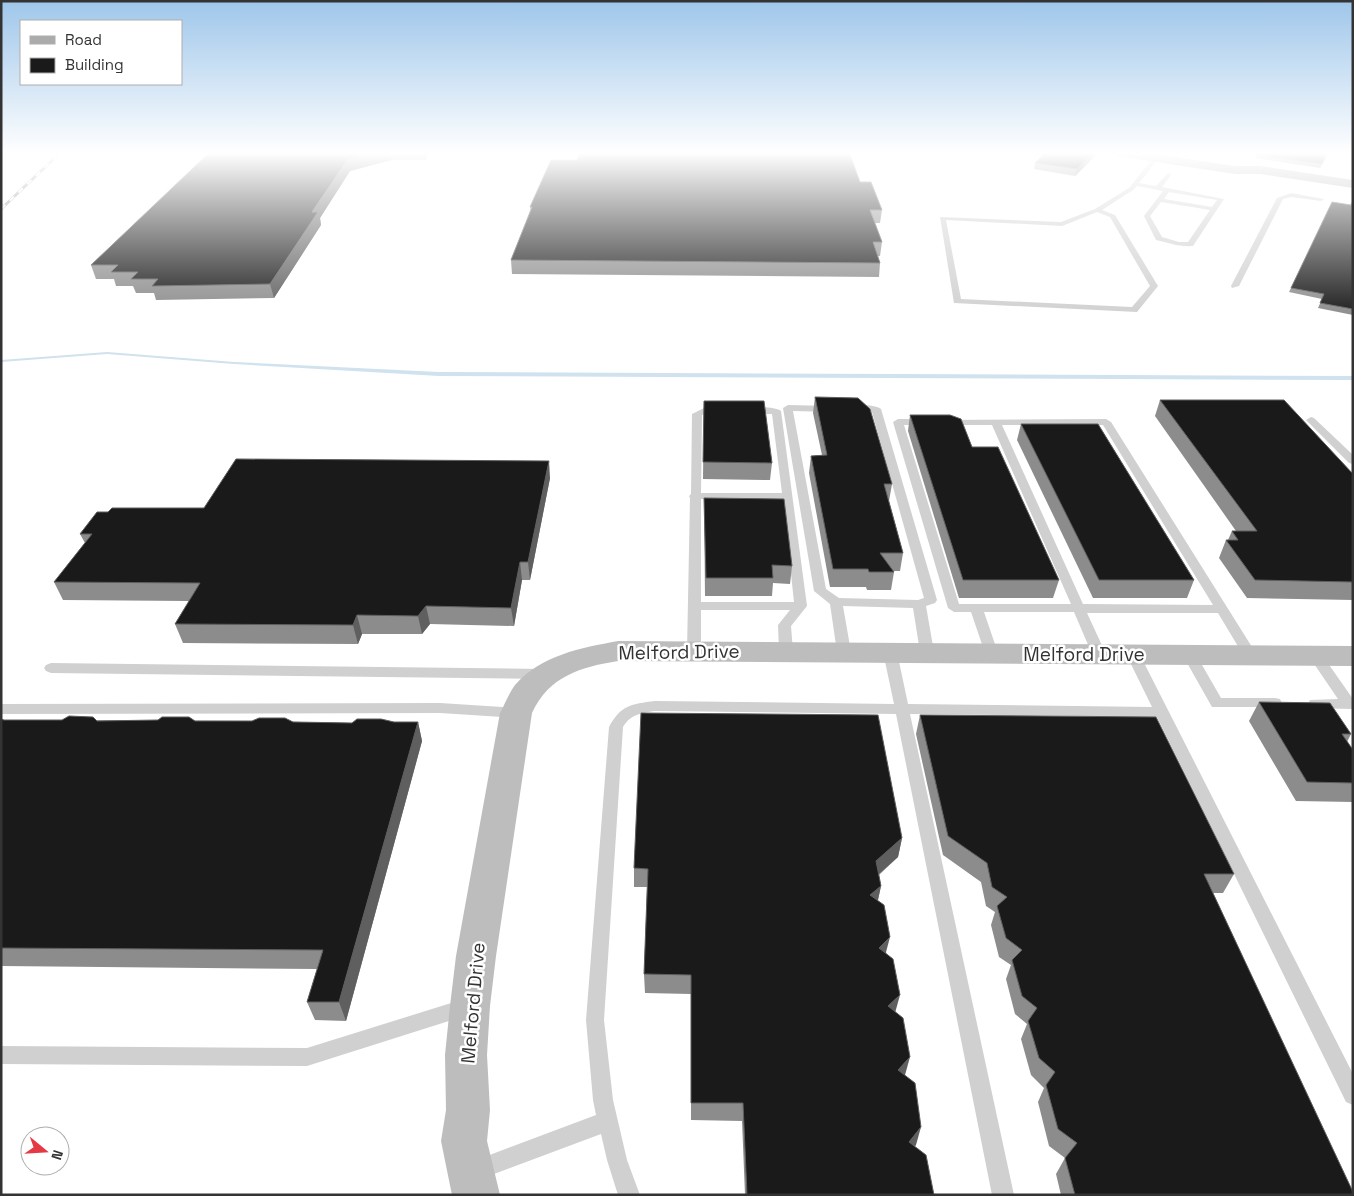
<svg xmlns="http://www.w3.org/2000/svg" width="1354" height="1196" viewBox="0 0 1354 1196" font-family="'Space Grotesk',sans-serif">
<rect width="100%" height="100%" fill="#fff"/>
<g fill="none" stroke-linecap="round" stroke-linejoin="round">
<polygon fill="#cfe2ee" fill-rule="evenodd" points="107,352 234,362 439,372 1353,376 1353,380 439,376 234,364 107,354 1,362 1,360"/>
<g fill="#d0d0d0" fill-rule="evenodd">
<path d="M1158 152H1164L1139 183 1156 186 1168 173 1171 175 1162 187 1224 199 1193 246C1179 247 1169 243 1156 240L1144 216 1163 191 1137 186 1133 190 1102 210 1115 215 1158 286 1137 312 954 303 940 217 1061 222 1095 209 1129 188ZM1169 192 1217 200 1212 207 1164 199ZM1161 202 1210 210 1188 242H1179L1162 237 1150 216ZM1097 212 1110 217 1150 286 1132 307 961 299 946 220 1062 226Z"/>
<polygon points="1291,193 1324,199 1321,201 1291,197 1283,199 1239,286 1232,288 1231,286 1277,198"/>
<path d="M788 405 831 406 836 409 831 412 793 411 826 589 839 598 918 600 924 598 872 412H853L848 409C855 404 874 404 881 409L937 600 935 603 926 606 934 652 932 655H922L920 652 913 608 843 606 851 652 849 655H839L837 652 830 604 814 591 783 408Z"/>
<path d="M706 407 721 408 726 411C720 416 710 412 702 415L701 493H782L772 414H749L744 411C751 406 774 406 781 411L807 606 791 626 793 651 791 654H781L779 651 778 625 790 610H701V651L699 654H689L687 651 690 498 689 496 691 494 692 414ZM701 499H783L794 602H701Z"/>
<polygon points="1311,417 1314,418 1353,455 1353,464 1349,463 1306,420"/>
<path d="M898 419H925L930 422 925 425H904L959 604H1071L992 425H945L942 424V420L1106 419 1111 422 1257 655 1255 658H1245L1218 613H1087L1106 654 1104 657H1094L1092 654 1074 612H984L998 653 996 656H986L971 612H954L948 608 893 422ZM1002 425H1103L1213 605 1083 604Z"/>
<path d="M890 648 895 649 897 652 908 704 1152 707 1126 654 1128 651H1138L1353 1074V1105L1346 1102 1157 717 910 714 1014 1195H992L896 714 655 711C641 713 631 714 623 727L604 1020 613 1100 627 1160 640 1195H618L607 1160 601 1134 478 1180 471 1176 467 1169 471 1162 596 1115 593 1100 586 1020 609 727C621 705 631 704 655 701L894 704 883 652 885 649Z"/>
<polygon points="1189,650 1194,651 1221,698 1275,698 1280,699 1282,703 1280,707 1212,707 1182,654 1184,651"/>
<polygon points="1315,651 1320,652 1353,699 1353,709 1310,708 1308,704 1310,700 1338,699 1308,655 1310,652"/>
<polygon points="51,663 543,669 548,671 550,674 548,677 543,679 51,673 46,671 44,668 46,665"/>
<polygon points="440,703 516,708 521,709 523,713 521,717 516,718 440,713 1,714 1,704"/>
<polygon points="464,999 471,1002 473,1008 471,1014 307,1066 1,1064 1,1046 307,1048"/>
</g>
<path fill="#bdbdbd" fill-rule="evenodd" d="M618 641 1353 646V666L618 661C581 667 549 676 532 713L496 956 490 1006 487 1055 490 1110 487 1141 500 1195H452L441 1141 446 1110 445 1055 450 1006 456 956 500 713C505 704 509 693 515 685 541 655 581 648 618 641Z"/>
<polygon fill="#ababab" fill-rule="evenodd" points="1111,152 1142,152 1235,166 1260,166 1353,180 1353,188 1260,174 1235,174 1117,156"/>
<defs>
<polyline id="rail" points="1,209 61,152"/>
</defs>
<use href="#rail" stroke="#888" stroke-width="3"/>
<use href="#rail" stroke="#fff" stroke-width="2" stroke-dasharray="6" stroke-linecap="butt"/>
</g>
<g fill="#8c8c8c">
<polygon points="210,152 429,152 425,160 391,160 350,171 320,218 321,225 274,298 156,300 154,293 136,293 133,286 116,286 114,279 96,279 91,265"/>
<polygon points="1033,152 1099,152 1075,176 1034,169 1035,163 1042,156 1033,155"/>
<polygon points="1238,152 1329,152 1320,168 1255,158 1256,154"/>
<polygon points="860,182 882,210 880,223 875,223 882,242 880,256 878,256 880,263 879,277 512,274 511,260 531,211 530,207"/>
<polygon points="1353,201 1353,315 1318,308 1322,299 1289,292 1291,288"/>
<polygon points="815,397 892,484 889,501 903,553 900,571 893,571 894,572 891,590 867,590 866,587 830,587 809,473 811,456 822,455 813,413"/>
<polygon points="1160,400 1353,474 1353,600 1247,598 1219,558 1226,540 1228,540 1232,531 1236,531 1155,416"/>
<polygon points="704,401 772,463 770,480 703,479"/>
<polygon points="910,415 972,447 1059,580 1053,598 959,598 908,431"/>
<polygon points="1021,424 1194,580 1187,598 1093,598 1017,440"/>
<polygon points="550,478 530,580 522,580 514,626 430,624 422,634 362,634 358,644 183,643 175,624 189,601 63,600 54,582 85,543 80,534 108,512 204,508"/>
<polygon points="704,498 792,566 790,584 773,583 772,596 705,596"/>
<polygon points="1259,702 1351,734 1347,742 1353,750 1353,802 1296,801 1249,721"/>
<polygon points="920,715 1234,874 1223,893 1213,893 1353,1195 1061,1195 1056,1174 1065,1158 1049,1146 1038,1102 1044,1088 1031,1075 1021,1039 1027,1024 1015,1014 1006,979 1011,965 999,957 991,925 995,912 986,906 981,882 943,855 916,734"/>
<polygon points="1,719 4,720 252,721 352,723 418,722 422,741 346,1021 315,1020 307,1002 317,969 1,966"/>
<polygon points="902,838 898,857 879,875 881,886 878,900 916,1145 914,1146 934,1195 745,1195 742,1121 691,1120 691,994 645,993 644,974 647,887 634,887 634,868"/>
</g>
<g fill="#5f5f5f">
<polygon points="377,152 390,152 391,160 350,171 320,218 321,225 274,298 270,284 312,212 348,159"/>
<polygon points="424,152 429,152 425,160"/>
<polygon points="1095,152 1099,152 1075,176 1077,169"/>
<polygon points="549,461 550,478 530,580 528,562"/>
<polygon points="520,562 522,580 514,626 511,608"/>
<polygon points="426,606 430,624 422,634 418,616"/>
<polygon points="357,615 362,634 358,644 353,625"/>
<polygon points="418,722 422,741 346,1021 339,1002"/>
<polygon points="902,838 898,857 872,880 876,861"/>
<polygon points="881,886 877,904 870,895"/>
<polygon points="890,937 885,956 879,948"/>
<polygon points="900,995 895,1013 888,1006"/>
<polygon points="910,1057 905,1075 893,1088 898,1070"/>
<polygon points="921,1127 916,1145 903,1159 909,1142"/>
</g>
<g fill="#1a1a1a" stroke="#5f5f5f">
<polygon points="210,152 377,152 348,159 312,212 318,212 270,284 152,286 158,279 131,279 138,272 111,272 118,265 91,265"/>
<polygon points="580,152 849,152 860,182 871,182 882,210 870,210 882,242 873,242 880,263 511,260 532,207 530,207 551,160 577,160"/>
<polygon points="1047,152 1095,152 1077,169 1035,163"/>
<polygon points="1258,152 1328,152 1322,164 1256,155"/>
<polygon points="1353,201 1353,309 1320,303 1324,294 1291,288 1332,202 1351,205"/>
<polygon points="815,397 858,398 870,409 892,484 884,484 903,553 880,553 894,572 869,572 868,569 833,569 811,456 827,455"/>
<polygon points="1160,400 1284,400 1353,474 1353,582 1255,580 1226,540 1238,540 1232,531 1257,531"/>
<polygon points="704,401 764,401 772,463 703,462"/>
<polygon points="910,415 950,415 961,419 972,447 998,447 1059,580 963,580"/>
<polygon points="1021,424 1098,424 1194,580 1099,580"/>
<polygon points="236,459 549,461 528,562 520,562 511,608 426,606 418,616 357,615 353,625 175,624 200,583 54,582 92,534 80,534 97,512 108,512 112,508 204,508"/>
<polygon points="704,498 784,499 792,566 772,565 773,578 706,578"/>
<polygon points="1259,702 1330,703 1351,734 1342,734 1353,750 1353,783 1307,782"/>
<polygon points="641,713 878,715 902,838 876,861 881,886 870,895 884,905 890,937 879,948 893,959 900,995 888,1006 903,1018 910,1057 898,1070 915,1083 921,1127 909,1142 926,1155 934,1195 747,1195 743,1103 691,1103 691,975 644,974 648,869 634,868"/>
<polygon points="920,715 1156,717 1234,874 1204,874 1353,1192 1353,1195 1075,1195 1065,1158 1077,1143 1058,1129 1046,1085 1055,1072 1039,1058 1028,1021 1037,1008 1022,996 1012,960 1022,950 1006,938 997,906 1007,897 992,887 987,863 948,836"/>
<polygon points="69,716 93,717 97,721 158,720 162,717 189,717 195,721 252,721 259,718 285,718 293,722 352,723 357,719 381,719 394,722 418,722 339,1002 307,1002 323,950 1,948 1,719 4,720 62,720"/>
</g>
<linearGradient id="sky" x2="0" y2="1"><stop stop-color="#9ec6ea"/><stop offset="0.48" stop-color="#fff"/><stop offset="1" stop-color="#fff" stop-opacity="0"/></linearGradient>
<rect width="1354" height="319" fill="url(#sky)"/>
<g text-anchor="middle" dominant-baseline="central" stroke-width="5" stroke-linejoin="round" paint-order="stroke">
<g font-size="19" fill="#333" stroke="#fff">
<text transform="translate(679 652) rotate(-1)">Melford Drive</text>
<text x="1084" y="654">Melford Drive</text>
<text transform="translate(473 1003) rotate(-85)">Melford Drive</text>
</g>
</g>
<rect width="1354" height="1196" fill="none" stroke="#333333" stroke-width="5"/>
<rect x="20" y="20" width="162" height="65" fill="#ffffff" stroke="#adadad"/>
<rect x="30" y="36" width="25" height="8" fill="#ababab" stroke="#adadad"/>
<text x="65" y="45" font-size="15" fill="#333333">Road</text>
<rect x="30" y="58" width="25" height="15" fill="#1a1a1a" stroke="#adadad"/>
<text x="65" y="70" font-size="15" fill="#333333">Building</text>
<g transform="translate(45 1151) rotate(108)"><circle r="24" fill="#ffffff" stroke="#adadad"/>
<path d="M0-4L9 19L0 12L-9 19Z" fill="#e63946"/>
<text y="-8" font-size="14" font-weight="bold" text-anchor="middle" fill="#333333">N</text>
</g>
</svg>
